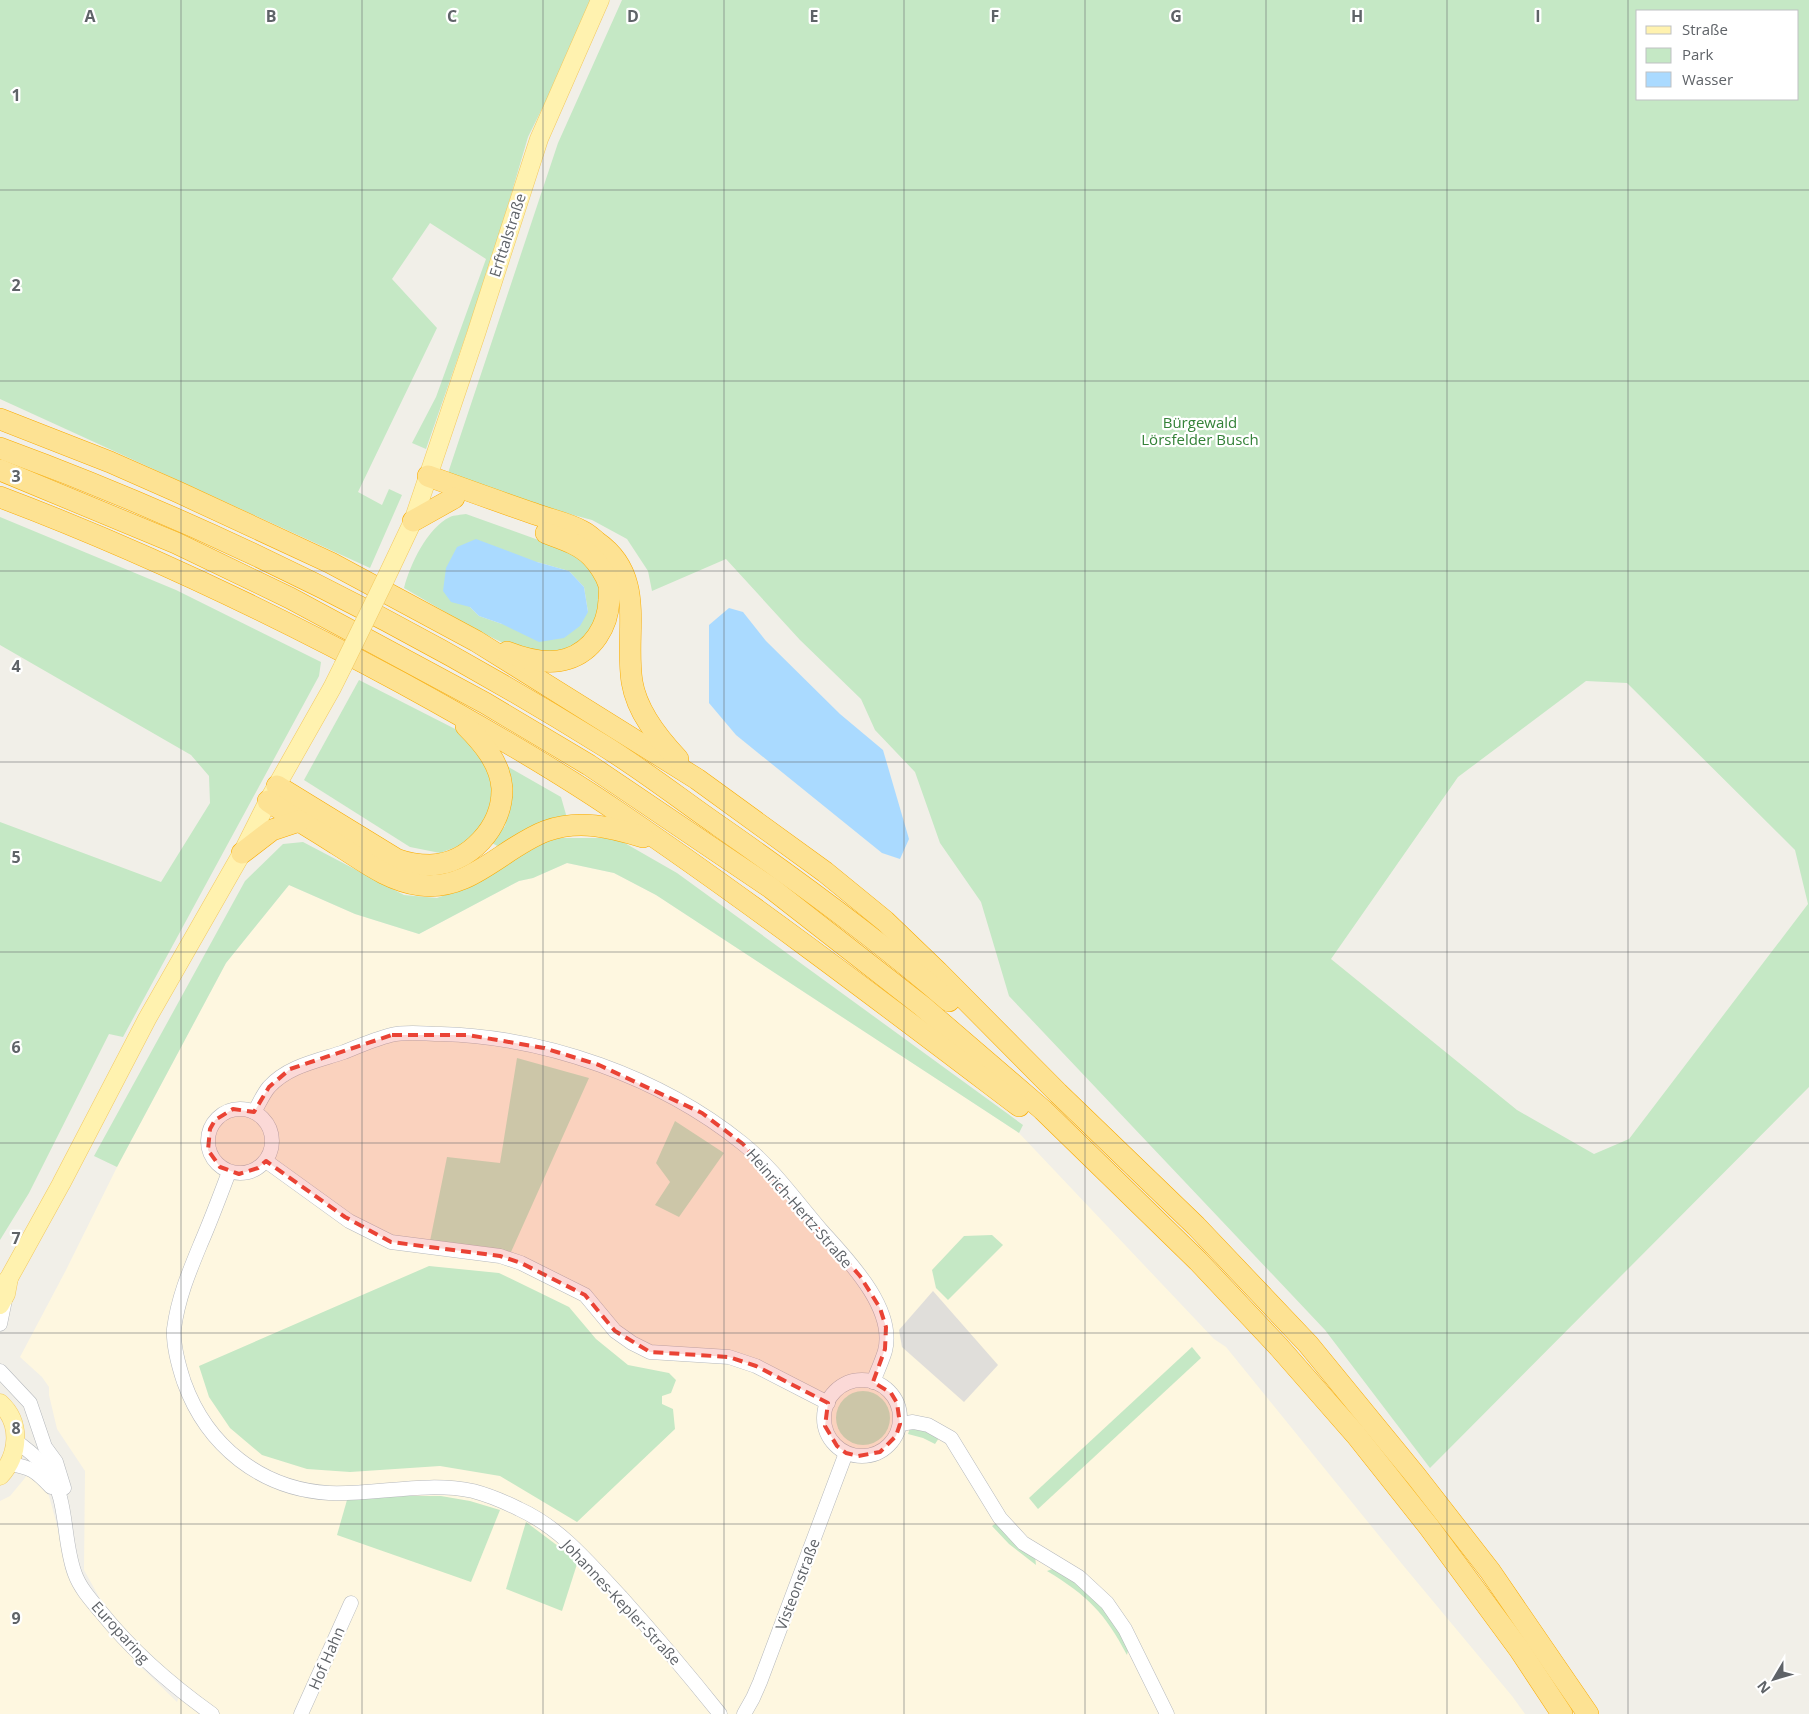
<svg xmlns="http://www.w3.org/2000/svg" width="1809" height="1714" viewBox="0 0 1809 1714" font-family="'Open Sans',sans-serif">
<rect width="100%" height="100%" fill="#f1efe8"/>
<polygon fill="#fef7e0" points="567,863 614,873 656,895 1019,1133 1214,1339 1226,1347 1402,1564 1512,1696 1525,1714 0,1714 0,1501 10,1496 25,1478 28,1472 41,1480 49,1496 60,1536 65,1569 75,1587 137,1663 177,1702 182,1687 135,1646 104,1606 84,1570 85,1471 57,1429 49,1395 49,1387 42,1377 20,1357 66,1270 117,1167 226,963 289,885 355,914 419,934 519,881 533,878"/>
<polygon fill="#e0deda" points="933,1291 998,1365 964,1402 902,1347 899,1330"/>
<g fill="#c5e8c5" fill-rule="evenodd">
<polygon points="0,0 596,0 528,137 491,263 426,449 412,443 436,397 486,259 430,223 392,279 437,328 358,492 382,505 389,489 402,495 370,568 0,399"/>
<path d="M622 0H1809V1087L1430 1468 1325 1330 1009 996 981 902 940 843 915 772 875 730 861 699 800 640 726 559 652 591 648 571 627 539 592 520 521 501 448 473 558 143ZM1638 11H1798V99H1638ZM1586 681 1627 683 1795 850 1808 904 1629 1139 1594 1154 1517 1110 1331 959 1458 777Z"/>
<path d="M466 514 569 551 588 566 598 582 601 610 582 641 562 653 538 655 507 645 471 627 404 588C410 565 427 528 450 517 454 515 461 515 466 514ZM537 562 569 571 584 587 588 612 502 624 479 616 470 607Z"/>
<polygon points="0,517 176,590 321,662 319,676 123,1037 109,1034 29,1193 0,1240 0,822 161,882 210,803 209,776 191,755 0,645"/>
<polygon points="359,680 465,734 485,759 492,789 491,809 483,826 464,844 440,853 410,847 304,780"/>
<polygon points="505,765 561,797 567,818 501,848 492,843 505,826 510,798"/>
<polygon points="554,838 616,838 677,873 1023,1125 1019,1133 656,895 614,873 567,863 533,878 519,881 419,934 355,914 289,885 226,963 117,1167 94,1156 245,881 283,844 303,842 404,895 437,898 469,886 508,862"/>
<polygon points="517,1058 589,1078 511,1252 487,1247 430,1241 447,1157 500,1163"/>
<polygon points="675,1121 724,1153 679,1217 655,1205 670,1182 656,1163"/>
<polygon points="992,1235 1003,1245 948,1300 936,1288 932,1270 964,1236"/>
<polygon points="429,1266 499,1273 569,1307 596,1339 628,1365 669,1373 676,1380 671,1393 662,1396 662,1404 673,1409 675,1429 577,1522 500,1476 440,1466 350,1472 307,1469 262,1455 230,1428 209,1397 199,1366"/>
<polygon points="1192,1347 1201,1358 1038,1509 1029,1498"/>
<circle cx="863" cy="1418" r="27"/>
<polygon points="910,1428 925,1431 939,1438 935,1444 923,1438 908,1434"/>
<polygon points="404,1496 441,1496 470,1501 500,1510 471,1582 337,1535 347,1500"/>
<polygon points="526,1522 578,1561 562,1611 506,1589"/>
<polygon points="998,1522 1035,1556 1036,1565 1009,1544 992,1526"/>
<path d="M1055 1568 1097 1598 1129 1646 1127 1655C1105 1613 1088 1596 1047 1571Z"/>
</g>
<g fill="#aadaff">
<polygon points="476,539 537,562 569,571 584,587 588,612 580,626 564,638 539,642 502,624 479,616 470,607 451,602 443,591 446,568 457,547"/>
<polygon points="729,608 743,612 766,641 840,714 883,750 909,839 900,859 882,853 736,735 709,703 709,625"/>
</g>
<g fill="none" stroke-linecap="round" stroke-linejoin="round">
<defs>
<g id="minor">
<circle cx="240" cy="1141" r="32"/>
<path d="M254 1112C259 1104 263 1094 269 1087 288 1066 317 1061 344 1052 359 1046 375 1039 391 1035 407 1031 425 1034 441 1034 546 1037 660 1077 742 1143 772 1167 796 1201 821 1230 847 1259 896 1308 885 1351 882 1361 877 1372 873 1382"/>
<polyline points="266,1161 349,1221 391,1242 500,1256 521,1263 585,1295 615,1331 632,1343 650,1352 729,1357 756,1366 828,1403"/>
<path d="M229 1172C220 1196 211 1220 201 1243 189 1272 178 1298 174 1329 173 1346 179 1367 184 1382 207 1446 261 1489 329 1493 377 1495 425 1481 473 1491 488 1495 505 1502 519 1509 561 1528 590 1564 621 1597 655 1635 688 1674 720 1714"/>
<polyline points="0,1324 6,1295"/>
<polyline points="0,1371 30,1403 45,1447 56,1462 64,1488"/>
<circle cx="862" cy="1418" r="38"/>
<polyline points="900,1424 913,1422 928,1425 951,1438 1000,1518 1023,1543 1079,1577 1107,1603 1125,1629 1167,1714"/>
<path d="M16 1441C26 1449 39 1458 47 1469 69 1499 62 1540 75 1574 80 1588 91 1600 101 1612 133 1652 170 1684 212 1714"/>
<path d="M9 1464C31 1467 36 1471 51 1487"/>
<polyline points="301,1714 351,1603"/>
<polyline points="744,1714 753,1698 760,1682 846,1453"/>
</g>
<g id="major">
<polyline points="385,580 413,521 476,334 539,139 600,0"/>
<polyline points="0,1289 9,1278 61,1184 147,1019 242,853 268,801 332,688 343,666"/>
<polyline points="0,1305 6,1294 9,1278"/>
<path d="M0 1403C22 1423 19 1455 0 1476"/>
</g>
<g id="highway">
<polyline points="0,419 110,462 178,492 331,563 476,641 697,779 825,872 885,921 938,972 1058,1093 1196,1226 1308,1344 1416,1476 1490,1571 1588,1714"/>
<path d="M0 448C210 525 411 626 601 744 642 769 680 799 719 826 798 881 876 938 949 1001"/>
<polyline points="0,470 176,543 290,598 485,703 589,765 771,888 922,1006 1043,1110 1198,1261 1278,1346 1356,1435 1429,1527 1519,1649 1562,1714"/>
<path d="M428 476C464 489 500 502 535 514 551 520 568 523 582 531 587 533 592 538 597 542 647 577 624 632 632 682 637 712 658 738 678 759"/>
<path d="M0 497C138 549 272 613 402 683 475 723 549 765 618 812 755 905 887 1006 1019 1106"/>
<polyline points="413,521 454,498"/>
<path d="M507 652C525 659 548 665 567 659 593 651 608 626 609 600 609 596 610 589 609 585 606 575 598 563 591 556 579 544 562 539 546 533"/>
<path d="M277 786 396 859C407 863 418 865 430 865 469 864 503 827 502 788 500 763 483 743 466 726"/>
<path d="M268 801C290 816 313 829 336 844 362 860 388 881 420 885 470 892 503 847 546 831 579 819 611 827 643 837"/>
<polyline points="242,853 272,830 299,821"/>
</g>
</defs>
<use href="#minor" stroke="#b5b8bc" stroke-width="15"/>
<use href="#major" stroke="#f2c960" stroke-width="19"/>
<use href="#highway" stroke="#f9ab00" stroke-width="22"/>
<use href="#minor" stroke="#fff" stroke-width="14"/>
<use href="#major" stroke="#fff2af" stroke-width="18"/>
<use href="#highway" stroke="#fde293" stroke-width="21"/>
<defs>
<polyline id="major-bridge" points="343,666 385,580"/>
</defs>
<use href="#major-bridge" stroke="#f2c960" stroke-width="19" stroke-linecap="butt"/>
<use href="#major-bridge" stroke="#fff2af" stroke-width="18"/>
</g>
<path fill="#ea4335" fill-opacity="0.2" stroke="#ea4335" stroke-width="4" stroke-dasharray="10 6" stroke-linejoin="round" d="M392 1035H468L544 1048 599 1065 702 1113 743 1144 860 1276 880 1308 886 1327 885 1349 873 1382 891 1393 897 1403 900 1424 896 1436 880 1452 858 1456 846 1453 837 1446 825 1426 828 1403 756 1366 729 1357 650 1352 615 1331 585 1295 521 1263 500 1256 391 1242 345 1217 266 1161 258 1168 239 1174 220 1167 208 1150 210 1129 215 1120 233 1109 254 1112 269 1087 290 1069Z"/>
<path fill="none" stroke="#5f6368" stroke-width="1" stroke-opacity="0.55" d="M181 0V1714M362 0V1714M543 0V1714M724 0V1714M904 0V1714M1085 0V1714M1266 0V1714M1447 0V1714M1628 0V1714M0 190H1809M0 381H1809M0 571H1809M0 762H1809M0 952H1809M0 1143H1809M0 1333H1809M0 1524H1809"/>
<g text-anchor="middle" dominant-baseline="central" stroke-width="4.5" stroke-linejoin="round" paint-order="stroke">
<g font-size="15" fill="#5f6368" stroke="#fff">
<text transform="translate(507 235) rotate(-72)">Erfttalstraße</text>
<text transform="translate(800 1208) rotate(49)">Heinrich-Hertz-Straße</text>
<text transform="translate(797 1584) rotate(-69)">Visteonstraße</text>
<text transform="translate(622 1602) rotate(47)">Johannes-Kepler-Straße</text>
<text transform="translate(121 1632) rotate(48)">Europaring</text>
<text transform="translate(326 1658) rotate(-66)">Hof Hahn</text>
</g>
<g font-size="15" fill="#348238" stroke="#fff">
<text x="1200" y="422">Bürgewald<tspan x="1200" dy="17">Lörsfelder Busch</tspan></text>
</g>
</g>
<g font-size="16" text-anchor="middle" font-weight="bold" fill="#5f6368" stroke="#fff" stroke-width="4.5" stroke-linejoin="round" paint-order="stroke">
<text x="90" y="22">A</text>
<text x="271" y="22">B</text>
<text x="452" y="22">C</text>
<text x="633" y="22">D</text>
<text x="814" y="22">E</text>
<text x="995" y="22">F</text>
<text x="1176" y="22">G</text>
<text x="1357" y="22">H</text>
<text x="1538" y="22">I</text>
<text x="16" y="101">1</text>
<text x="16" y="291">2</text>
<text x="16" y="482">3</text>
<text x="16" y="672">4</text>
<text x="16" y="863">5</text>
<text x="16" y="1053">6</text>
<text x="16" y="1244">7</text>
<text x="16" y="1434">8</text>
<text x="16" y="1624">9</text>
</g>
<rect x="1636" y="10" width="162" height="90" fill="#ffffff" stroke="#bfc1c3"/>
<rect x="1646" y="26" width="25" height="8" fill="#fff2af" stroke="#bfc1c3"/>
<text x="1682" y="35" font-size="15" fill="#5f6368">Straße</text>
<rect x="1646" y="48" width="25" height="15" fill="#c5e8c5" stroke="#bfc1c3"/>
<text x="1682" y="60" font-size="15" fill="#5f6368">Park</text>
<rect x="1646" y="72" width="25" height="15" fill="#aadaff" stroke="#bfc1c3"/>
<text x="1682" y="85" font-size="15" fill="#5f6368">Wasser</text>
<g transform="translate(1774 1679) rotate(232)" stroke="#ffffff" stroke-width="4" paint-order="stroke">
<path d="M0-4L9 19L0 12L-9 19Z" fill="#5f6368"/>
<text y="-8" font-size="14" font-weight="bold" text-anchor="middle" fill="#5f6368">N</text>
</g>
</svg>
